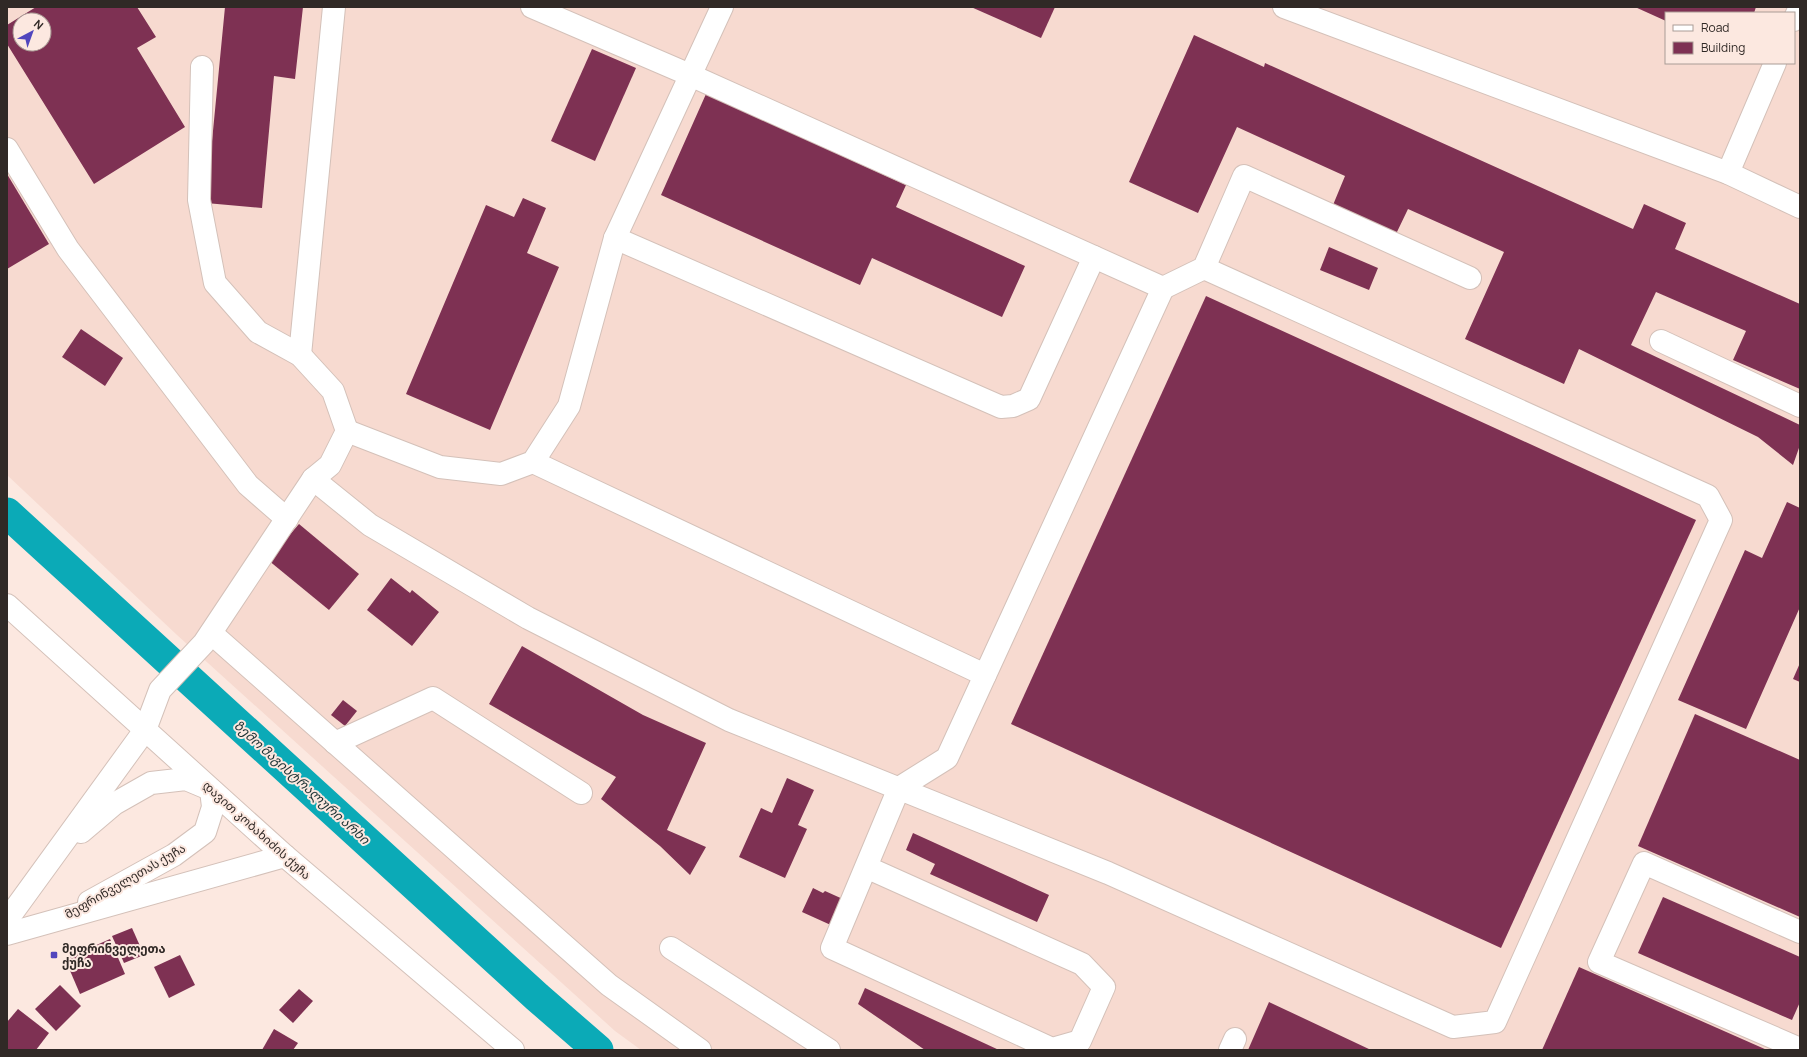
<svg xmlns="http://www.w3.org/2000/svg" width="1807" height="1057" viewBox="0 0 1807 1057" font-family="Manrope,'Noto Sans Georgian',sans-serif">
<rect width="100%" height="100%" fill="#fce8e0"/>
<path fill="#f7dad0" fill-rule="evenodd" d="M7 7H1800V1050H641L615 1031 177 635 7 475ZM1666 13H1794V63H1666ZM20 20H44V44H20Z"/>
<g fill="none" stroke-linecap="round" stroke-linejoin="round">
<polyline stroke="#0baab7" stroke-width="31" points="7,513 537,997 598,1050"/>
</g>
<g fill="#7e3153" fill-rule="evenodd">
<path d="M36 7H137L156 37 137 48 185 127 94 184 7 44V25ZM20 20H44V44H20Z"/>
<polygon points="225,7 303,7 295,79 274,76 262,208 206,203"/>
<polygon points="971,7 1055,7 1041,38"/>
<polygon points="1635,7 1756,7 1754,13 1666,13 1666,21"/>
<polygon points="1194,35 1264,67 1265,63 1633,229 1644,204 1686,223 1675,249 1800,304 1800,389 1733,360 1746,331 1656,292 1631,345 1800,425 1800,445 1793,465 1758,437 1579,349 1564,384 1465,339 1504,252 1408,209 1396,234 1333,205 1345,176 1237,127 1198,213 1129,182"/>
<polygon points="592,49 636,68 595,161 551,141"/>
<polygon points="706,94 906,185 896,207 1025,266 1002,317 872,258 860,285 661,195"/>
<polygon points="7,174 49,244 7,269"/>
<polygon points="523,198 546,208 527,253 559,267 490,430 406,394 486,205 514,217"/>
<polygon points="1329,247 1378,268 1369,290 1320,270"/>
<polygon points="1206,296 1696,520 1501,948 1011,724"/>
<polygon points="81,329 123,358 105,386 62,357"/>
<polygon points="1787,502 1800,508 1800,607 1746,729 1678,700 1745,550 1762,558"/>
<polygon points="299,524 359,574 329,610 268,560"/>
<polygon points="391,578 410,593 412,590 439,612 412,646 367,610"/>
<polygon points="522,646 643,715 706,743 667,830 706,847 690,875 660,846 601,799 616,777 489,704"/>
<polygon points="1800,663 1800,682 1793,679"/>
<polygon points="343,700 357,711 345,726 331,715"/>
<polygon points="1695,714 1800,760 1800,917 1638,846"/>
<polygon points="787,778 814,790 798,825 807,829 785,878 739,857 761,808 772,813"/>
<polygon points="913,833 1049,895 1037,922 930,874 935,864 906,850"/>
<polygon points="813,888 823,893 825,891 845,900 833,926 802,912"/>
<polygon points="1663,897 1800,957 1800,1002 1792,1020 1638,953"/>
<polygon points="132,928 144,955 124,963 112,936"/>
<polygon points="110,939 125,974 80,994 65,959"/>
<polygon points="180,955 195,985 169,998 154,967"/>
<polygon points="1579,967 1767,1050 1542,1050"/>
<polygon points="60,985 81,1006 56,1031 35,1009"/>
<polygon points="865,988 999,1050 925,1050 858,1004"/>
<polygon points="299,989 313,1001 293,1023 279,1010"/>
<polygon points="1269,1002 1371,1050 1248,1050"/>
<polygon points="18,1009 49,1033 36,1050 7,1050 7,1022"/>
<polygon points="274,1029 298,1043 293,1050 262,1050"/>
</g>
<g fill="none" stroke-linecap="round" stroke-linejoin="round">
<defs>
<g id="minor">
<polyline points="532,7 690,75 1163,288 1204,268 1244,176 1470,278"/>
<polyline points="1284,7 1728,173 1800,207"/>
<polyline points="1794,20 1800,7"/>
<polyline points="7,149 68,249 248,485 287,519"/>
<polyline points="1728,173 1775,63"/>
<polyline points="615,238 1001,407 1013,406 1029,399 1094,257"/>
<polyline points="1661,341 1800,406"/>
<polyline points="300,355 334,7"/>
<polyline points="347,431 440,467 501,474 533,462 569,406 615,238 722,7"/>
<polyline points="533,462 985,675"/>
<polyline points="313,479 370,525 528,618 729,720 1108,873 1453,1027 1495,1022 1721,520 1708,496 1204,268"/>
<polyline points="7,605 285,856 513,1050"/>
<polyline points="211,633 609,985 700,1050"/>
<polyline points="335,743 433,698 581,793"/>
<polyline points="81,832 114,804 151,783 186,779 205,787"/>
<polyline points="866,867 1082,964 1104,987 1080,1041 1052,1049 832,948 899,788 947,758 1163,288"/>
<polyline points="89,902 174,855 205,832 213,807 211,790"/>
<polyline points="7,920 145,730 160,690 204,643 313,479 330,465 347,431 333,391 300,355 258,332 215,283 199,200 202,67"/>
<polyline points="1800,932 1644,863 1599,962 1800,1049"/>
<polyline points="7,934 285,856"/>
<polyline points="671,948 829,1050"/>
<polyline points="1230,1050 1235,1039"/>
</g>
</defs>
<use href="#minor" stroke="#d4c1b9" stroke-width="24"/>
<use href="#minor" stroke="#fff" stroke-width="22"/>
</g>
<rect fill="#5145bd" stroke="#fce8e0" stroke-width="1.5" x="50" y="951" width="8" height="8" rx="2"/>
<g text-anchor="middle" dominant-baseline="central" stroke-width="4" stroke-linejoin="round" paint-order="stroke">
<g font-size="12" fill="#302926" stroke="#fce8e0">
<text transform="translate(257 830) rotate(42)">დავით კობახიძის ქუჩა</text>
<text transform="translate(125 881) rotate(-30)">მეფრინველეთას ქუჩა</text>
</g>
<g font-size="12" font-weight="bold" fill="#302926" stroke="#fce8e0" text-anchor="start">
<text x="62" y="948">მეფრინველეთა<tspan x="62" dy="14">ქუჩა</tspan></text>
</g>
<g font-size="13" font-style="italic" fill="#1a3133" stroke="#fce8e0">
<text transform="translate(302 782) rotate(42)">ზემო მაგისტრალური არხი</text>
</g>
</g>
<rect width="1807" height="1057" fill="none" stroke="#302926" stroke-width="16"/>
<rect x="1665" y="12" width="130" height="52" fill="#fce8e0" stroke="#aa9c96"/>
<rect x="1673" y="25" width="20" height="6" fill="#ffffff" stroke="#aa9c96"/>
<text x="1701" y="32" font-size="12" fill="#302926">Road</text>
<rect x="1673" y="42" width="20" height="12" fill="#7e3153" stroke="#aa9c96"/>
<text x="1701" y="52" font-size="12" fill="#302926">Building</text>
<g transform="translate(32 32) rotate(41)"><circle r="19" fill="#fce8e0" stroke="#aa9c96"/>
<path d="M0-3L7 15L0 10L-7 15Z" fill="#5145bd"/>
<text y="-6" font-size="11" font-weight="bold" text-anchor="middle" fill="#302926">N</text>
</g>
</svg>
